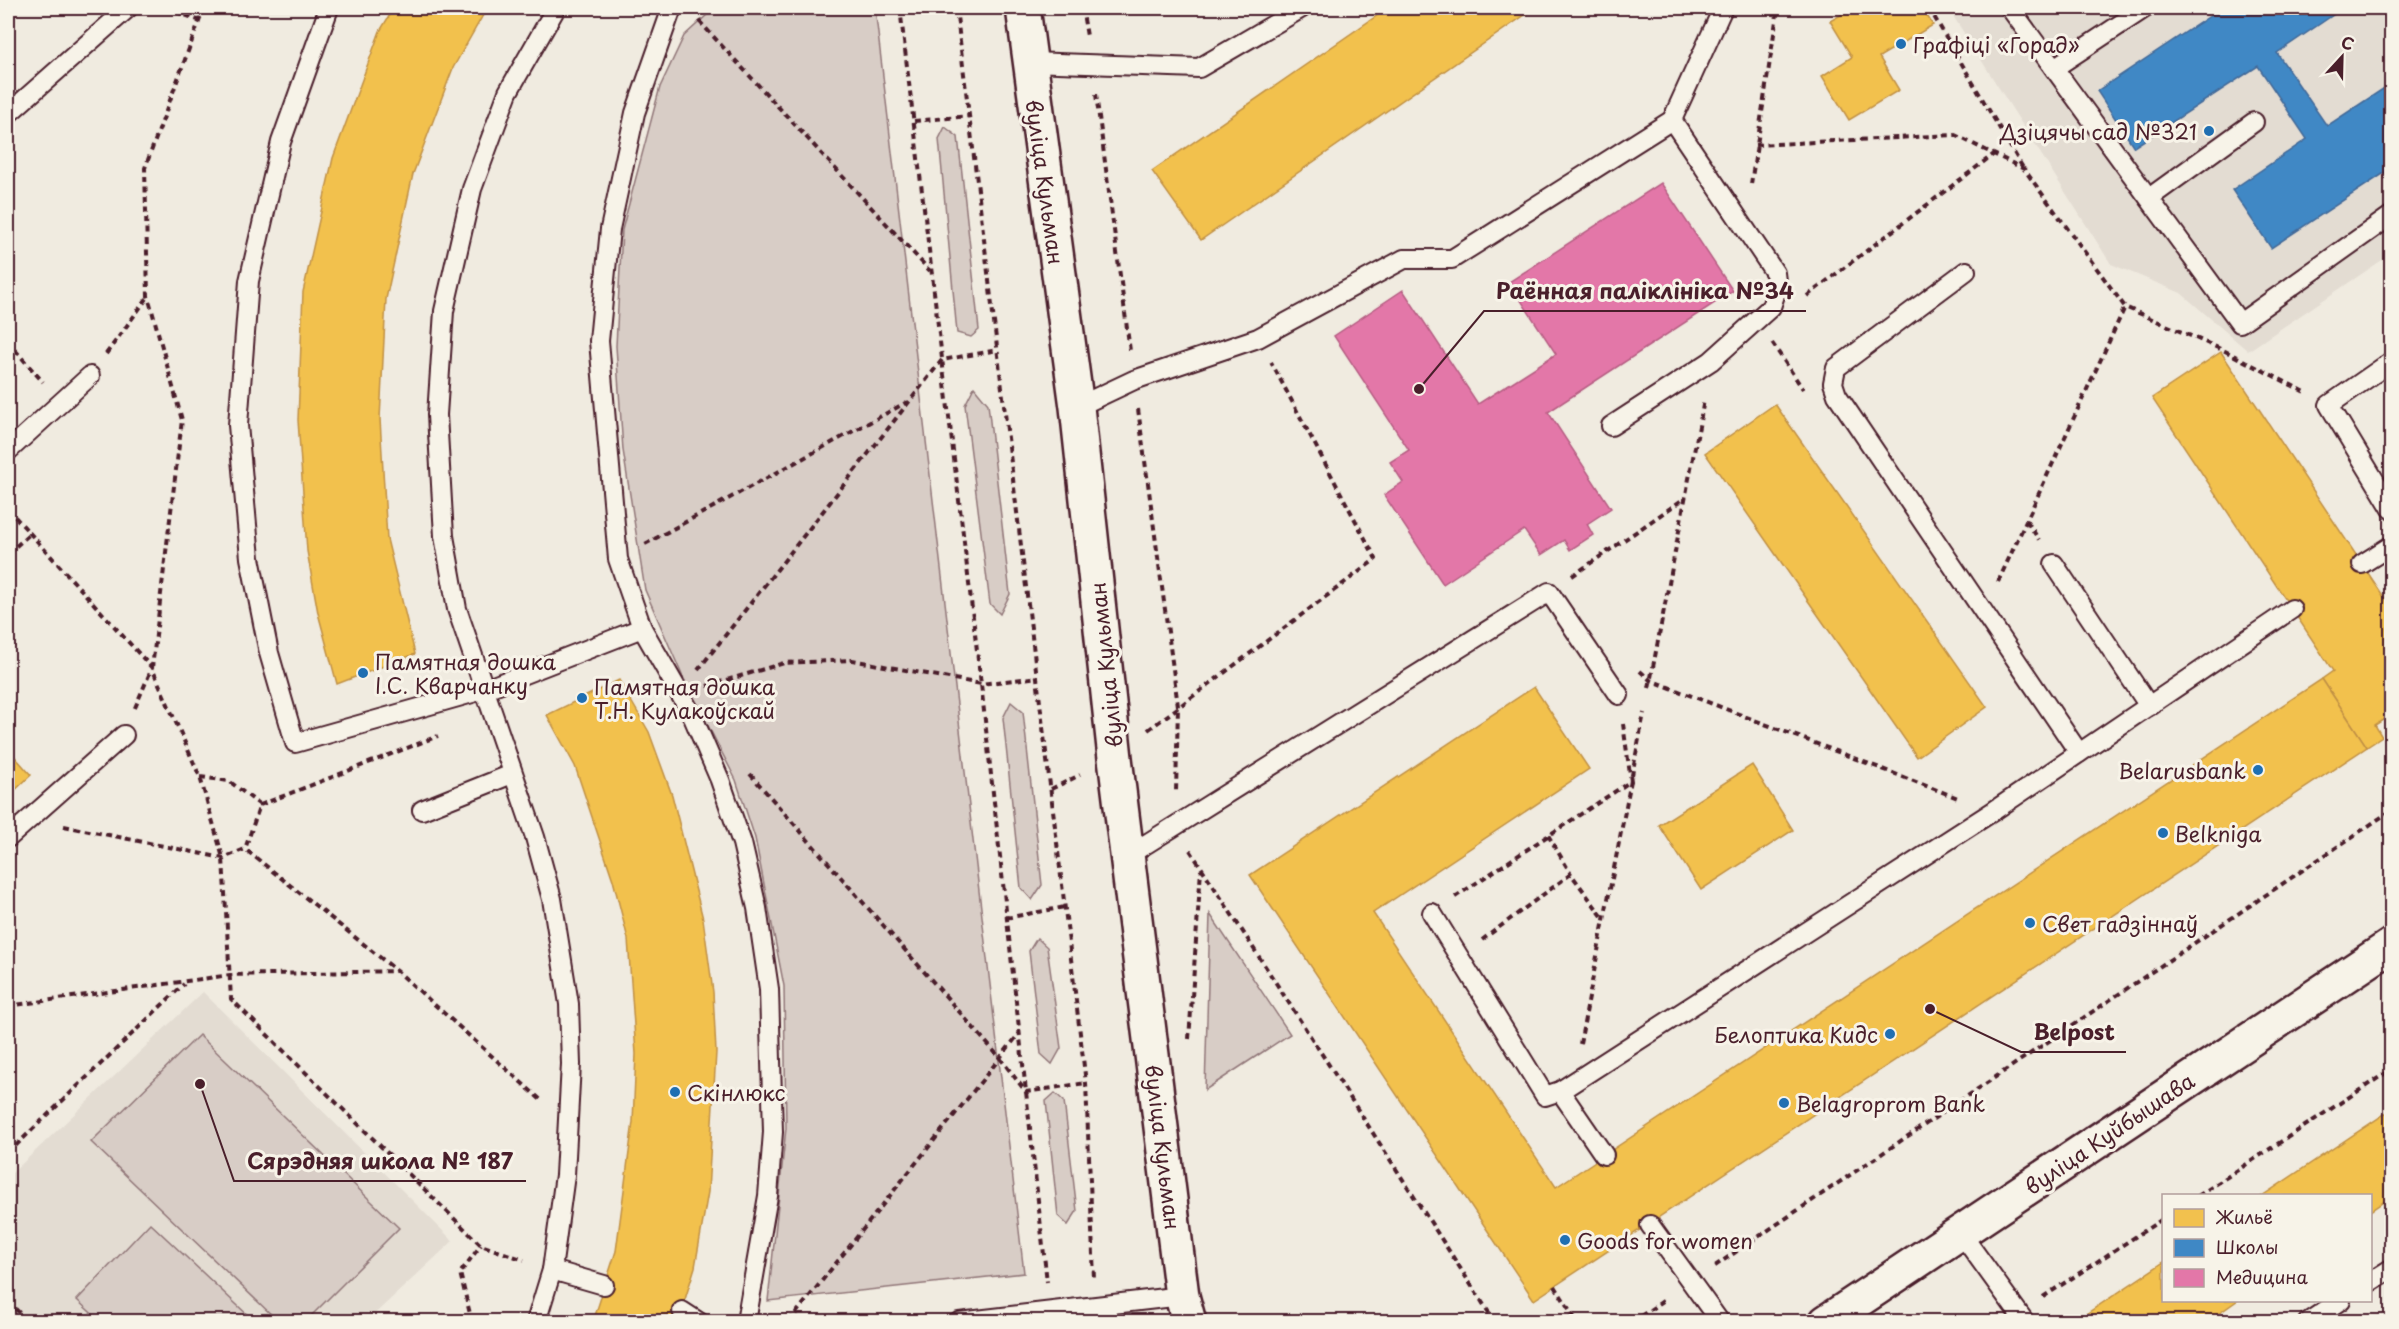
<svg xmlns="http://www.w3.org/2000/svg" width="2399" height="1329" viewBox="0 0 2399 1329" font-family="'Playpen Sans',sans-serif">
<rect width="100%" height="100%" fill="#f0ebe0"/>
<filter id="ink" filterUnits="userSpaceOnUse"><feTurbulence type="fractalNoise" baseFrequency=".0167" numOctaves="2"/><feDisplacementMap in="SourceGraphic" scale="12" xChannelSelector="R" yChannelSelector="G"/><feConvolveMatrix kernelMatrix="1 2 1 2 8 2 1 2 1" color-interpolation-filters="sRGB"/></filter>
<g filter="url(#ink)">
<g fill="#e3dcd2">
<polygon points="1948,8 2391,8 2391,254 2248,351 2181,293 2111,264"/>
<polygon points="203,992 453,1241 367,1321 8,1322 8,1177"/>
</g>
<g fill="#d8cdc6" stroke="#917678" stroke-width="1.5">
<polygon points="759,8 875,8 1024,1273 768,1301 786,1128 784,986 755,838 736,780 682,675 645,590 623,450 616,346 622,230 660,87 684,36 707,15"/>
<polygon points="945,127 958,137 979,330 971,337 957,333 939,139"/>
<polygon points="974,387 988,404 1010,594 1000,614 990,604 965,405"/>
<polygon points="1011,702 1023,712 1042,885 1032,900 1021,888 1003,718"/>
<polygon points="1210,914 1290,1034 1205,1090"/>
<polygon points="1037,938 1047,947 1061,1048 1052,1064 1041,1054 1029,951"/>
<polygon points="199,1035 399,1228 306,1321 278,1321 91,1142"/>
<polygon points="1055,1093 1064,1101 1077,1211 1068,1225 1058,1216 1046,1101"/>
<polygon points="150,1223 254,1321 100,1321 77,1300"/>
</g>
<g fill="#f2c14e" stroke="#c09044" stroke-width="1.5">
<polygon points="394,8 487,8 453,68 413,174 386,299 380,419 387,539 415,654 337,684 318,613 307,551 298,420 303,292 333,158 380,31"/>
<polygon points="1388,8 1535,8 1201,240 1152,171"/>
<polygon points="1853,8 1922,8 1933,25 1879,57 1899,90 1849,120 1822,76 1852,57 1830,21"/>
<polygon points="2221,352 2392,609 2392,714 2375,725 2382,737 2367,747 2322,679 2333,671 2152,398"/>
<polygon points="1775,404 1987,707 1917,757 1705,453"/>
<polygon points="2322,679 2367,747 1534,1300 1250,875 1534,687 1589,769 1373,913 1556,1187"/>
<polygon points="619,680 649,732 672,795 703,919 713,992 716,1052 708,1192 695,1267 678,1322 593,1322 616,1251 633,1122 636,1054 628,939 613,880 575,766 547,715"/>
<polygon points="8,749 31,775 8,797"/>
<polygon points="1752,765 1793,830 1701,890 1659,825"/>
<polygon points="2392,1109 2392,1196 2370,1211 2370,1196 2262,1196"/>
<polygon points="2164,1262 2164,1300 2238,1300 2207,1322 2091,1322 2086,1314"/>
</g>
<polygon fill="#3f88c5" stroke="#426897" stroke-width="1.5" points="2222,8 2336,8 2339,11 2277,53 2327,126 2392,83 2392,168 2271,248 2232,190 2307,139 2258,66 2134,147 2097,91"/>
<polygon fill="#e377a8" stroke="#b55d82" stroke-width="1.5" points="1661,183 1733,291 1548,412 1611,508 1587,524 1593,535 1570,550 1564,540 1541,555 1524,530 1443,584 1384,495 1403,482 1390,462 1409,450 1334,336 1403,290 1478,404 1556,354 1509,282"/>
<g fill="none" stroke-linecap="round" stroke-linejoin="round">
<defs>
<g id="lane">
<polyline points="329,8 281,142 249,281 238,425 250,558 269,653 295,743 483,690 642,628"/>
<polyline points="672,8 635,113 610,229 599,341 618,559 642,628 692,715 720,780 742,843 757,908 769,989 773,1132 768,1196 746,1322"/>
<polyline points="2010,8 2240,323 2392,215"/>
<polyline points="1030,62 1199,68 1302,8"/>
<polyline points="2054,68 2145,8"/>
<polyline points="8,114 128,8"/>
<polyline points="2149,198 2254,122"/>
<polyline points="1966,271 1836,368 1833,383 1837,395 2079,753"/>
<polyline points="2392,361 2329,405 2392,509"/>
<polyline points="1077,407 1134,380 1258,338 1404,259 1452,259 1672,120 1723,8"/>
<polyline points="1611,426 1711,361 1771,307 1777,289 1775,273 1672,120"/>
<polyline points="8,451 90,376"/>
<polyline points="2054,564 2149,706"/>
<polyline points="2362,564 2392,545"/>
<polyline points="422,810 512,774"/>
<polyline points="8,838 124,735"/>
<polyline points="1127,856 1549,592 1619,695"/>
<polyline points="1432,913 1545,1096 1560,1091 1992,812 2292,609"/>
<polyline points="1560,1091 1604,1155"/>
<polyline points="1650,1225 1720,1322"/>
<polyline points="1960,1232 2025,1322"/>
<polyline points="552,1270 604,1285"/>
<polyline points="2370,1282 2392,1268"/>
<polyline points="682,1311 699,1322"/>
<polyline points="536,1322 552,1270 565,1175 571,1064 569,1004 552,899 535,837 457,609 444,536 437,415 444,311 472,189 508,92 556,8"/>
<polyline points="959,1322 1182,1296"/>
<polyline points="2308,1322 2341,1300"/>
</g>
<polyline id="street" points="1023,8 1077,407 1115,758 1182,1296 1189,1322"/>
<polyline id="secondary" points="1826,1322 2392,945"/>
</defs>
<use href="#lane" stroke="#4a1f2b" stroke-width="22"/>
<use href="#street" stroke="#4a1f2b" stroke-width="38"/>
<use href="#secondary" stroke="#4a1f2b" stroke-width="38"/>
<g stroke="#4a1f2b" stroke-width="4" stroke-dasharray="6 4.5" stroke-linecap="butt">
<polyline points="166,8 198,20"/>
<polyline points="195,8 198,20"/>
<polyline points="204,8 145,168 148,296 182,420 152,668 200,777 223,858 231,999 481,1245 524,1260"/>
<polyline points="900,8 981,684 1047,1282"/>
<polyline points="956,8 1086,1083 1094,1279"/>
<polyline points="1082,8 1087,36"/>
<polyline points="1929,8 2023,168"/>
<polyline points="699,21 930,271"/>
<polyline points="1096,94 1130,351"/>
<polyline points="914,121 970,116"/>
<polyline points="1755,145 1955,135 2024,169 2125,307 2225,351 2305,392"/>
<polyline points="1751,184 1778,8"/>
<polyline points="2392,295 2388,297 2392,305"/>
<polyline points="1807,296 1994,154"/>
<polyline points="8,342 43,382"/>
<polyline points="1772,343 1803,389"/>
<polyline points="106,354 148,297"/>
<polyline points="1138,409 1178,706 1176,792"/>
<polyline points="8,509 152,668 134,710"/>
<polyline points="2027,521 2039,540"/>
<polyline points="645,544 907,402"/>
<polyline points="8,553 30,534"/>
<polyline points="1572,576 1685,498"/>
<polyline points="1998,582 2125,307"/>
<polyline points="698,670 942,360 998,350"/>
<polyline points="1640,671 1650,680 1958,798"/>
<polyline points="707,686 784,663 852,660 981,684 1039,677"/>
<polyline points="1649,688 1704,400"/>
<polyline points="1148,730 1376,559 1271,362"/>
<polyline points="750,774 1000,1058 1026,1092 1086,1083"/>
<polyline points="200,777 229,781 260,805 245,849"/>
<polyline points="1051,789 1080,775"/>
<polyline points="260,805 438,736"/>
<polyline points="64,826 223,858 245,849 397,971 541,1100"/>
<polyline points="1548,835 1571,874"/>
<polyline points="1190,850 1495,1322"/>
<polyline points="1455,897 1631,781 1623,724"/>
<polyline points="1006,918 1065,907"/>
<polyline points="1482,940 1571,874 1602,916"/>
<polyline points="8,1006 230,975 397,971"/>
<polyline points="1189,1039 1201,870"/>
<polyline points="1580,1044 1644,713"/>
<polyline points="8,1153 184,984"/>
<polyline points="2198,1196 2392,1069"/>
<polyline points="1715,1266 2392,810"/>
<polyline points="1555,1286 1577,1322"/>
<polyline points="2043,1297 2164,1218"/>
<polyline points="8,1301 28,1322"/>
<polyline points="472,1322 460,1273 481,1245"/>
<polyline points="789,1322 1019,1034"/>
<polyline points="1632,1322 1666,1299"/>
</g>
<use href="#lane" stroke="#f7f3e8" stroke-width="18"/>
<use href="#street" stroke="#f7f3e8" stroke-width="33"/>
<use href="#secondary" stroke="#f7f3e8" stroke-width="33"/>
</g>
</g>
<g fill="#1f6fb2" stroke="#f7f3e8" stroke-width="2">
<circle cx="1901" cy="44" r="6"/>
<circle cx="2209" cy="131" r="6"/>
<circle cx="363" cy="673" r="6"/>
<circle cx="582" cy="698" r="6"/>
<circle cx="2258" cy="770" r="6"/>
<circle cx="2163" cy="833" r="6"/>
<circle cx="2030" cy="923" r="6"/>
<circle cx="1890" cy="1034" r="6"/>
<circle cx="675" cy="1092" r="6"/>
<circle cx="1784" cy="1103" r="6"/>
<circle cx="1565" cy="1240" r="6"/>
</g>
<g text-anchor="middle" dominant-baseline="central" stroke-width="6" stroke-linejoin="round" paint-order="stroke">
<g font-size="21" fill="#4a1f2b" stroke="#f7f3e8" text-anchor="start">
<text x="1913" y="44">Графіці «Горад»</text>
<text x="2197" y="131" text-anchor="end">Дзіцячы сад №321</text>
<text x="375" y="661">Памятная дошка<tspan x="375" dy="24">І.С. Кварчанку</tspan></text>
<text x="594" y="686">Памятная дошка<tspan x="594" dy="24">Т.Н. Кулакоўскай</tspan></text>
<text x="2246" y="770" text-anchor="end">Belarusbank</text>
<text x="2175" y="833">Belkniga</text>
<text x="2042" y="923">Свет гадзіннаў</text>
<text x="1878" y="1034" text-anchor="end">Белоптика Кидс</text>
<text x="687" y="1092">Скінлюкс</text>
<text x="1796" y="1103">Belagroprom Bank</text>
<text x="1577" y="1240">Goods for women</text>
</g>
<g font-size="21" fill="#4a1f2b" stroke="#f7f3e8">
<text transform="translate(1046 182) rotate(82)">вуліца Кульман</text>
<text transform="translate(1105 665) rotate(-96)">вуліца Кульман</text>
<text transform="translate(2109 1133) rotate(-34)">вуліца Куйбышава</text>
<text transform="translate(1164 1147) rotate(83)">вуліца Кульман</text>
</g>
</g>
<path fill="none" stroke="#4a1f2b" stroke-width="2" d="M1419 389L1484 311H1806M1930 1009L2021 1052H2126M200 1084L234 1181H526"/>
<g fill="#4a1f2b" stroke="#f7f3e8" stroke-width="2">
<circle cx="1419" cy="389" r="6"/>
<circle cx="1930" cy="1009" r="6"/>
<circle cx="200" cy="1084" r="6"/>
</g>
<g font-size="22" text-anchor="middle" font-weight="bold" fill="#4a1f2b" stroke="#f7f3e8" stroke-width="6" stroke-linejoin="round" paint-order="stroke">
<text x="1645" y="299">Раённая паліклініка №34</text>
<text x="2074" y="1040">Belpost</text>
<text x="380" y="1169">Сярэдняя школа № 187</text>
</g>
<rect width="2399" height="1329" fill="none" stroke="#f7f3e8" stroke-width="30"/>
<rect x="15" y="15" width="2369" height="1299" fill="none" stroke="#4a1f2b" stroke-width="2" filter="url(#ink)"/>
<rect x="2162" y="1194" width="210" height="108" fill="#f7f3e8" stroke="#b29e9c" stroke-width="1.5"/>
<rect x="2174" y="1209" width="30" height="18" fill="#f2c14e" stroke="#b29e9c" stroke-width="1.5"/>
<text x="2216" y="1224" font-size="18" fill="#4a1f2b">Жильё</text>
<rect x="2174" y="1239" width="30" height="18" fill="#3f88c5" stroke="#b29e9c" stroke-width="1.5"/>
<text x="2216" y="1254" font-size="18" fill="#4a1f2b">Школы</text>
<rect x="2174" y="1269" width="30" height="18" fill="#e377a8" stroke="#b29e9c" stroke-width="1.5"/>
<text x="2216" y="1284" font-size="18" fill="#4a1f2b">Медицина</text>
<g transform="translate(2342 57) rotate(22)" stroke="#f7f3e8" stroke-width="4.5" paint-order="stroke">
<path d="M0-4.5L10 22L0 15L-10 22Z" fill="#4a1f2b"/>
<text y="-9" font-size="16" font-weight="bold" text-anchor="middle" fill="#4a1f2b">С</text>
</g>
</svg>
